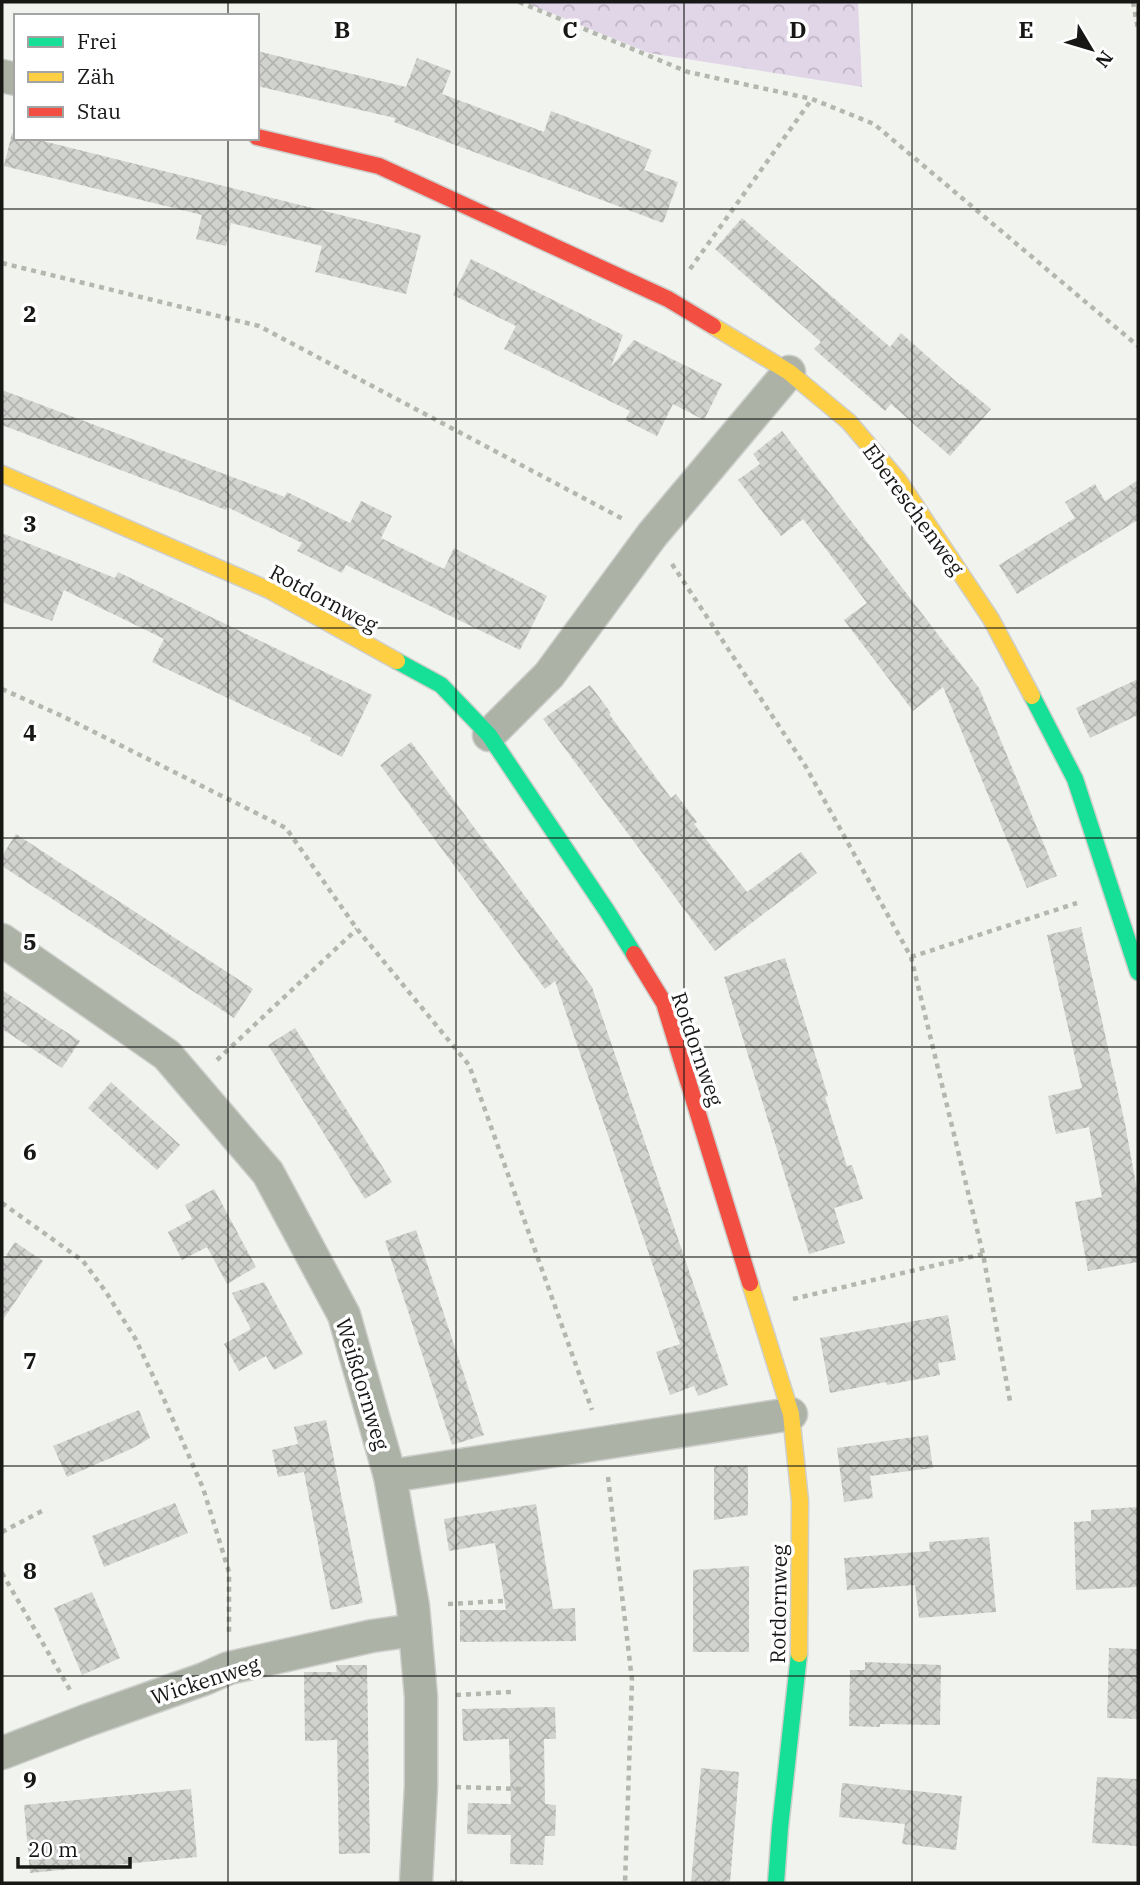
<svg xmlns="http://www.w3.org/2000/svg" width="1140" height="1885" viewBox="0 0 1140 1885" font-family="'IBM Plex Serif',serif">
<defs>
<pattern id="park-crowns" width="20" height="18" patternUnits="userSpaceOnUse" patternTransform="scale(1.75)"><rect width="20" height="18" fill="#e1d5e8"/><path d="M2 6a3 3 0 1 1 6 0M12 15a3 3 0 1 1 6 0" fill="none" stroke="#c0b6c6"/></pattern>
<pattern id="building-cross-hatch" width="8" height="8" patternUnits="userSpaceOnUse" patternTransform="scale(1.75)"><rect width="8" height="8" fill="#d1d3cf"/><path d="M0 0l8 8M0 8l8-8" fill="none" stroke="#b3b4b1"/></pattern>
</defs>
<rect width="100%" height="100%" fill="#f1f3ee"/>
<polygon fill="url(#park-crowns)" points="524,2 858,2 862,87 649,53"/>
<g fill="url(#building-cross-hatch)">
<polygon points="257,51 406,87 417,58 451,71 442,94 544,132 551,111 652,150 644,170 678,182 663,223 394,122 395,118 257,86"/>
<polygon points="12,133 16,134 16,138 31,138 421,235 406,294 315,272 322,246 231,223 226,246 196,239 202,215 4,166"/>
<polygon points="742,218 890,347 901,333 960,385 961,384 991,409 950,456 891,404 885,411 814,349 821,342 715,249"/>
<polygon points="471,259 623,335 611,367 634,340 722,384 704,420 673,404 657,436 625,420 630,411 504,349 516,326 453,295"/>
<polygon points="2,390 285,497 287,492 350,523 361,501 392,516 381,538 444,569 454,548 547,596 520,650 346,565 342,573 297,551 302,543 227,507 226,510 2,425"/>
<polygon points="782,431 979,688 1057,876 1027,888 943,687 913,711 844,620 867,603 803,519 781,536 738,480 760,464 753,454"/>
<polygon points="1138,480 1138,520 1017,594 999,565 1075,518 1065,502 1095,484 1105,501"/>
<polygon points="2,533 115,578 118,572 372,695 342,757 310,741 312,738 152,662 164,639 64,590 52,621 2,602"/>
<polygon points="1138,679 1138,715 1090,738 1076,708"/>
<polygon points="590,685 611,713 609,714 671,798 676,794 697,822 694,824 747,892 801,852 817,873 715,951 543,719"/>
<polygon points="411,742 592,987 728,1385 698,1396 694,1386 670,1395 656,1352 680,1344 555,981 545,989 380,765"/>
<polygon points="16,834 253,989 234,1018 2,866 2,856"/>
<polygon points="1081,927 1125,1124 1138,1195 1138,1262 1088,1271 1075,1202 1102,1197 1089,1127 1056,1134 1048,1096 1082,1088 1047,935"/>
<polygon points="785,958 828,1096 825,1097 847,1166 852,1165 863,1199 834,1208 845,1243 809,1254 724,977"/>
<polygon points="2,990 80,1041 62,1068 2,1029"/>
<polygon points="295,1028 392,1182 365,1199 268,1045"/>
<polygon points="111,1082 180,1145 157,1170 88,1108"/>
<polygon points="214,1189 256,1267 227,1284 207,1247 182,1260 168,1232 192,1219 185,1205"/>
<polygon points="416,1230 484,1435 452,1445 385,1241"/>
<polygon points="15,1242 43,1261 2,1321 2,1262"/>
<polygon points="264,1282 303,1354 274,1370 266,1356 239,1371 224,1344 251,1329 232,1293"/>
<polygon points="948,1315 956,1360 938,1363 940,1375 887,1385 886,1382 830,1393 820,1338"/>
<polygon points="139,1410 150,1438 131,1449 67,1477 53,1446"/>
<polygon points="326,1420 363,1603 331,1610 304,1472 278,1477 272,1450 298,1444 294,1427"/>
<polygon points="928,1435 933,1468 870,1476 873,1498 844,1502 837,1448"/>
<polygon points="714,1466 748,1466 748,1515 714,1520"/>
<polygon points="175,1503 188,1533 104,1567 92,1536"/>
<polygon points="536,1504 553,1609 575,1608 576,1641 460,1642 460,1610 506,1610 495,1543 449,1551 444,1519"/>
<polygon points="1138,1507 1138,1587 1076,1590 1074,1522 1091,1521 1091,1510"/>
<polygon points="989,1537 996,1612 919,1618 915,1585 847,1590 844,1558 930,1551 929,1542"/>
<polygon points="749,1566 749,1652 693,1652 693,1570"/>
<polygon points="92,1592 120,1658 82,1675 54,1608"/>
<polygon points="1109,1648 1138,1649 1138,1719 1107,1718"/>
<polygon points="865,1662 941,1665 940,1725 880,1724 880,1727 849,1726 850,1670 865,1670"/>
<polygon points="336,1665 367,1665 370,1853 339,1854 337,1740 305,1741 304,1672 337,1672"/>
<polygon points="555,1707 556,1739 544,1739 545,1804 556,1805 555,1836 545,1836 543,1865 510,1864 511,1835 467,1834 468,1803 511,1804 509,1739 463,1741 462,1709"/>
<polygon points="701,1768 739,1772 730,1883 691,1882"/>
<polygon points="1097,1777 1138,1779 1138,1846 1092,1843"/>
<polygon points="842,1783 962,1796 956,1850 902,1844 905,1824 839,1817"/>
<polygon points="191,1789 197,1857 30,1873 24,1805"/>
</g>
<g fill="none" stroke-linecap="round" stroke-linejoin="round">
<defs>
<g id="street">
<polyline points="2,76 16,79"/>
<polyline points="489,735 549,675 652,535 789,372"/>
<polyline points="2,940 167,1055 268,1173 344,1315 390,1476 413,1606 421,1697 421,1786 416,1883"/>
<polyline points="390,1476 791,1414"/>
<polyline points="2,1753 88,1720 204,1679 229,1668 372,1636 415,1630"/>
</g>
<g id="fast">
<polyline points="397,661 441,685 489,735 607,911 634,954"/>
<polyline points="1032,696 1075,779 1138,972"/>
<polyline points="776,1883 780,1828 799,1654"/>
</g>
<g id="slow">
<polyline points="713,326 789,372 849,422 899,481 991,619 1032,696"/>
<polyline points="2,474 269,590 397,661"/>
<polyline points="750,1283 791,1414 800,1501 799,1654"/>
</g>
<g id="jam">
<polyline points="257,137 379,166 668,299 713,326"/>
<polyline points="634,954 664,1003 750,1283"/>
</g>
</defs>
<use href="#street" stroke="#cecfcc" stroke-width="35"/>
<use href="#fast" stroke="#cecfcc" stroke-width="19"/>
<use href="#slow" stroke="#cecfcc" stroke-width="19"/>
<use href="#jam" stroke="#cecfcc" stroke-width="19"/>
<g stroke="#b3b7ae" stroke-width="4.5" stroke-dasharray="5 5" stroke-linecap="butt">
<polyline points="519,2 688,72 812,99 874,124 1138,346"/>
<polyline points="1133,2 1138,29"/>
<polyline points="2,263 259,326 623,519"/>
<polyline points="690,269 812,99"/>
<polyline points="672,564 806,767 911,957 983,1254 1010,1401"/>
<polyline points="2,689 62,716 286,828 357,929 469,1065 592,1410"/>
<polyline points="911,957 1077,903"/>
<polyline points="217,1060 357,929"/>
<polyline points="2,1203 83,1261 106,1292 135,1338 163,1397 203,1488 229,1572 229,1632"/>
<polyline points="793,1299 983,1254"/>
<polyline points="608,1477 632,1680 625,1883"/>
<polyline points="2,1532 42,1511"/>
<polyline points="2,1573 70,1690"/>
<polyline points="448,1604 503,1601"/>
<polyline points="456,1695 511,1692"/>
<polyline points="456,1787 522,1789"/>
<polyline points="450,1882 463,1883"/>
</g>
<use href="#street" stroke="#acb2a6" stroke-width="32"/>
<use href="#fast" stroke="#16e098" stroke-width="16"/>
<use href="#slow" stroke="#ffcf43" stroke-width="16"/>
<use href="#jam" stroke="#f24e42" stroke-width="16"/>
</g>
<path fill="none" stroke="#171816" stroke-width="2" stroke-opacity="0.55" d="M228 2V16M456 2V1883M684 2V1883M912 2V1883M228 138V1883M2 209H1138M2 419H1138M2 628H1138M2 838H1138M2 1047H1138M2 1257H1138M2 1466H1138M2 1676H1138"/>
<g text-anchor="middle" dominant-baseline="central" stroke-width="7" stroke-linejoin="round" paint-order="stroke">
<g font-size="21" fill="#171816" stroke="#fff">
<text transform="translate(914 509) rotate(54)">Ebereschenweg</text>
<text transform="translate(324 598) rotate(28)">Rotdornweg</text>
<text transform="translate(698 1049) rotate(71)">Rotdornweg</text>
<text transform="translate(363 1384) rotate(73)">Weißdornweg</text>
<text transform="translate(778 1604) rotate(-89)">Rotdornweg</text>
<text transform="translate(205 1680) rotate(-18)">Wickenweg</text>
</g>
</g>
<g font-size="23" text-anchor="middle" font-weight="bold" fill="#171816" stroke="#fff" stroke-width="7" stroke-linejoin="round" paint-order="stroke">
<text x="342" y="38">B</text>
<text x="570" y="38">C</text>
<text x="798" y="38">D</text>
<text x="1026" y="38">E</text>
<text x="30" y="322">2</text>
<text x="30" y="532">3</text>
<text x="30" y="741">4</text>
<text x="30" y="950">5</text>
<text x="30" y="1160">6</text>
<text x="30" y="1369">7</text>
<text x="30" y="1579">8</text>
<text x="30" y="1788">9</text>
</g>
<rect width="1140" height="1885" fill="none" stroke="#171816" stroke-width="7"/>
<rect x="14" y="14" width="245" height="126" fill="#ffffff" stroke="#a2a3a2" stroke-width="2"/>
<rect x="28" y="37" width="35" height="10" fill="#16e098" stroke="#a2a3a2" stroke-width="2"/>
<text x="77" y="49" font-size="21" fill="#171816">Frei</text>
<rect x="28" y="72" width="35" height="10" fill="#ffcf43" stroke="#a2a3a2" stroke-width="2"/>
<text x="77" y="84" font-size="21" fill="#171816">Zäh</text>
<rect x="28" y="107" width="35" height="10" fill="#f24e42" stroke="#a2a3a2" stroke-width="2"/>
<text x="77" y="119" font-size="21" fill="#171816">Stau</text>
<g transform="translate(1091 49) rotate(128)" stroke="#ffffff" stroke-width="5" paint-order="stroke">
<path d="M0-5L12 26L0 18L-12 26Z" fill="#171816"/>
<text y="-10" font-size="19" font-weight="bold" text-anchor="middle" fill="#171816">N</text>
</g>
<path d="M18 1857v10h112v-10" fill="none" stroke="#171816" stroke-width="3.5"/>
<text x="28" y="1857" font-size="21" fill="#171816" stroke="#ffffff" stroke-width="5" paint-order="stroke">20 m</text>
</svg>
